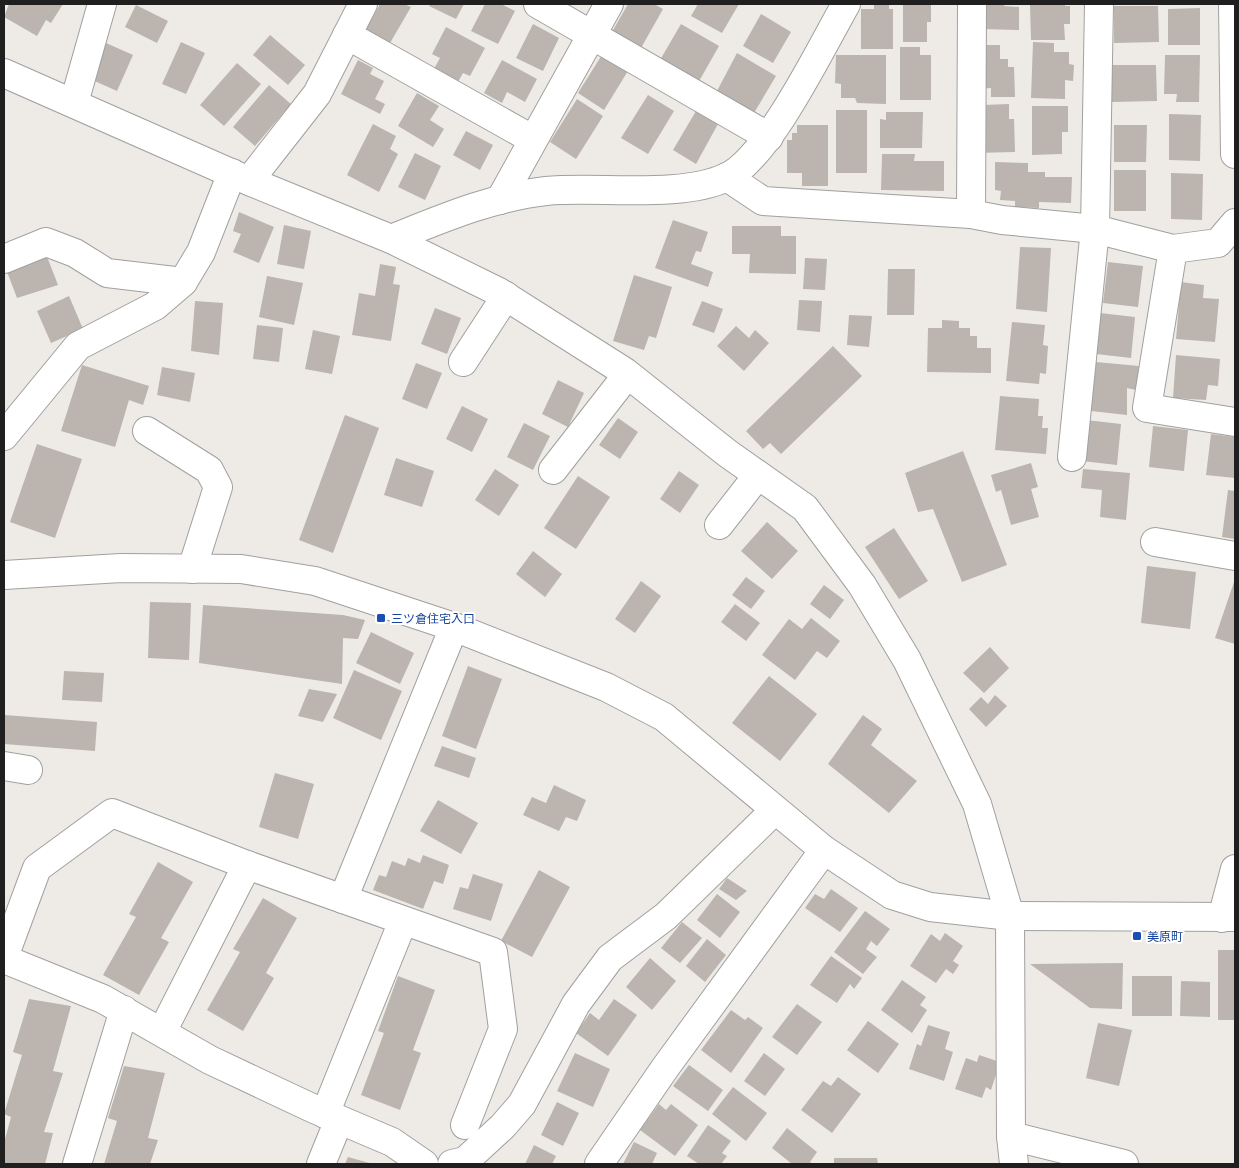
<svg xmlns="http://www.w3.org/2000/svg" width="1239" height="1168" viewBox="0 0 1239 1168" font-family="Poppins,'Noto Sans JP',sans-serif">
<rect width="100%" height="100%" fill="#eeebe6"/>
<g fill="#bbb4af">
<polygon points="9,4 63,4 51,23 46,20 37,36 4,17"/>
<polygon points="380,4 404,4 411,7 390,43 366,30"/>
<polygon points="431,4 464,4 456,19 429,6"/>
<polygon points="485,4 501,4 515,11 498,44 471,31"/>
<polygon points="628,4 654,4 663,9 641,48 612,32"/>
<polygon points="698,4 739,4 722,33 691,16"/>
<polygon points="874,4 889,4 889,9 893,9 893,49 861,49 861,9 874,9"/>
<polygon points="903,4 931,4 931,22 927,22 927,42 903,42"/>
<polygon points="981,4 1005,4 1004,6 1019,7 1019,30 981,29"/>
<polygon points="1030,4 1065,4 1065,6 1070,6 1070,24 1064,24 1065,40 1031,40"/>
<polygon points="136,5 168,21 157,43 125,27"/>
<polygon points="1114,6 1158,6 1159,42 1114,43"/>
<polygon points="1200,8 1200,45 1168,45 1168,9"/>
<polygon points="761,14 791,32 773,63 743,46"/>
<polygon points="533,24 559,38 543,71 516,58"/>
<polygon points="681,24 719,46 698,83 660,60"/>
<polygon points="446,27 485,48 470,76 463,73 458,82 434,69 440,58 432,54"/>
<polygon points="270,35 305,65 288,85 253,55"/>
<polygon points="181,42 205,53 186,94 162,84"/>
<polygon points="1033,42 1054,43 1054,52 1069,52 1069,64 1074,65 1073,81 1065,80 1065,99 1031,98"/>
<polygon points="106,43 133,55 117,91 90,79"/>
<polygon points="978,45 1000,45 1000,59 1008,59 1008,67 1014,67 1015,97 991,97 991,88 979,89"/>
<polygon points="900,47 920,47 920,55 931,55 931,100 900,100"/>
<polygon points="605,50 631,66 604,110 578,93"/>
<polygon points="737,53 776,76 754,113 717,91"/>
<polygon points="836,55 886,55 886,104 857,103 855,98 841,98 841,84 835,83"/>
<polygon points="1165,55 1200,55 1199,102 1176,102 1177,94 1164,94"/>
<polygon points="358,60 373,68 370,74 384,81 375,99 385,104 380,114 341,94"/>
<polygon points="502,60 537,79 525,102 507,92 502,103 484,93"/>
<polygon points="237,63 261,84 224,126 200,105"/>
<polygon points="1112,65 1156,65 1157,101 1112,102"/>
<polygon points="269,85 291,104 255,146 233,127"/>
<polygon points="417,93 439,106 430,120 444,129 433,147 398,126"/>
<polygon points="648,95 674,111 648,154 621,138"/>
<polygon points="577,99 603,116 576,159 550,142"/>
<polygon points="1009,104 1009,119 1014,119 1015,152 974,153 983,105"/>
<polygon points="1032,106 1068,106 1068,132 1062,132 1062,154 1032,155"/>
<rect x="836" y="110" width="31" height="63"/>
<polygon points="696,111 718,124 696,164 673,150"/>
<polygon points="886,112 923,112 922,148 880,148 880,119 886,120"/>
<polygon points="1169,114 1201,115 1200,161 1169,160"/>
<polygon points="373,124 396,136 390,149 398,154 379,192 347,175"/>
<polygon points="797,125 828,125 828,186 802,186 802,173 787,173 787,140 792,140 792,133 797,133"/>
<polygon points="1114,125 1147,125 1146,162 1114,162"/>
<polygon points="466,131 493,145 480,170 453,155"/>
<polygon points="415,153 441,166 425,200 398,187"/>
<polygon points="882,154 915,154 914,161 944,161 944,191 881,190"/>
<polygon points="995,162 1028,163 1028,172 1045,172 1045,177 1072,177 1071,203 1039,202 1039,208 1015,207 1015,201 1000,200 1001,191 995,190"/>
<rect x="1114" y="170" width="32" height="41"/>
<polygon points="1171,173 1203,174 1202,220 1171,219"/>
<polygon points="239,212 274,227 259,263 233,252 241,234 233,231"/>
<polygon points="673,220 708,232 701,252 696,251 691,264 713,272 708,287 655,268"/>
<polygon points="284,225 311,231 304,269 277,264"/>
<polygon points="732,226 781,226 781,236 796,236 796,274 749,273 750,254 732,254"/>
<polygon points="1020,247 1051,248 1047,312 1016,309"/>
<polygon points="46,254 58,285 17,298 6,269"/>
<polygon points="805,258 827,259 825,290 803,289"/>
<polygon points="1108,262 1143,266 1138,307 1103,303"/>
<polygon points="380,264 396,267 393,284 400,285 391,341 352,335 359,293 375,296"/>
<polygon points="888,269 915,269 914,315 887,315"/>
<polygon points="634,275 672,287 656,338 649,336 644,350 613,341"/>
<polygon points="267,276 303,283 294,325 259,317"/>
<polygon points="1181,282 1204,285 1203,298 1219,299 1215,342 1176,339"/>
<polygon points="69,296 83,329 51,343 37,311"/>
<polygon points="799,300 822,301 820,332 797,330"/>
<polygon points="195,301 223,303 219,355 191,351"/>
<polygon points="702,301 723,309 714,333 692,325"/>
<polygon points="435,308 461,318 447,354 421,344"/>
<polygon points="1100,313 1135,317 1131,358 1096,354"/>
<polygon points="849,315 872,316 869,347 847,345"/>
<polygon points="942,320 959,321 959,328 970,328 970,336 977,336 977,348 991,348 991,373 927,372 928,328 942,328"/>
<polygon points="1012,322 1045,325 1043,345 1048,346 1046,374 1040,373 1039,384 1006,381"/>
<polygon points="257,325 283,328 279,362 253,359"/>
<polygon points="736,326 749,338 755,330 769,343 744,371 717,346"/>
<polygon points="313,330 340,336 332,374 305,369"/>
<polygon points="833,346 862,376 781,454 770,443 763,449 746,431"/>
<polygon points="1176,355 1220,359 1218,386 1208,385 1206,400 1173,398"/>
<polygon points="1096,362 1139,366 1136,390 1127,388 1127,415 1091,411"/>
<polygon points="416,363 442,373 427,409 402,399"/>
<polygon points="82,365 149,386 143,405 129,400 115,447 61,431"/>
<polygon points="162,367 195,373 190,402 157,395"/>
<polygon points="558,380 584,393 568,427 542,414"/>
<polygon points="1000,396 1039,399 1038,416 1043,416 1042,428 1048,428 1046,454 995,450"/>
<polygon points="462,406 488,419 472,452 446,439"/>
<polygon points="345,415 379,428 333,553 299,540"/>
<polygon points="618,418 638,432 620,459 599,445"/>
<polygon points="1086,420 1121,424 1117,465 1082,461"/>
<polygon points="524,423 550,436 533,470 507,457"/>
<polygon points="1153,426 1188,430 1184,471 1149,467"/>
<polygon points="1211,434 1235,437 1235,478 1206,475"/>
<polygon points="37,444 82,459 55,538 10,522"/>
<polygon points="963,451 1007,565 962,582 933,509 918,512 905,473"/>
<polygon points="396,458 434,471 422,507 384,495"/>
<polygon points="1031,463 1038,487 1031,489 1039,517 1011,525 1001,490 996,492 991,475"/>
<polygon points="495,469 519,485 499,516 475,500"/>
<polygon points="1083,469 1130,473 1126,520 1100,517 1102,490 1081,488"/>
<polygon points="679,471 699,485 680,513 660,499"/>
<polygon points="578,476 610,497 576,549 544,528"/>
<polygon points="1228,490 1235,491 1235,539 1222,537"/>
<polygon points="767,522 798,551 772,579 741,551"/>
<polygon points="894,528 928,581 899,599 865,547"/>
<polygon points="533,551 562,574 545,597 516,574"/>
<polygon points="1147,566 1196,572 1190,629 1141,623"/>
<polygon points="746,577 765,591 751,609 732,595"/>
<polygon points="1235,579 1235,644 1215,638"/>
<polygon points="641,581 661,596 635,633 615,619"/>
<polygon points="824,585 844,600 830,619 810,604"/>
<polygon points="150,602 191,603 189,660 148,658"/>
<polygon points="735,604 760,623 746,641 721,622"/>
<polygon points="203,605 343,615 365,620 358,639 343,638 342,684 199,663"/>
<polygon points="811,618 840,641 827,658 817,651 795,680 762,655 789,619 802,629"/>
<polygon points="371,632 414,653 400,684 356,663"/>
<polygon points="990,647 1009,668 984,693 963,673"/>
<polygon points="468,666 502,679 476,749 442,736"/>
<polygon points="354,670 402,691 381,740 333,718"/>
<polygon points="64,671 104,673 102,702 62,700"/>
<polygon points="769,676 817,714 780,761 732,723"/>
<polygon points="309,689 337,694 323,722 298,716"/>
<polygon points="995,695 1007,706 986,727 969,709 981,697 988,704"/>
<polygon points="4,715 97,722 95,751 4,744"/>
<polygon points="863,715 882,729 871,745 917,781 889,813 828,764"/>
<polygon points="442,746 476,758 469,778 434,766"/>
<polygon points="275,773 314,784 298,839 259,827"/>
<polygon points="554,785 586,800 577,821 566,817 559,831 523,815 532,797 546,803"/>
<polygon points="438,800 478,823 461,854 420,831"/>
<polygon points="423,855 449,865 443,884 434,881 423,909 373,890 379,875 386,877 392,861 405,866 408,858 420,863"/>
<polygon points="158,862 193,882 161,938 169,942 139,995 103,975 136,917 129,914"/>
<polygon points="539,870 570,887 532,957 501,941"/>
<polygon points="473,874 503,884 491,921 453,909 460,887 468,889"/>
<polygon points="727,878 747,891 736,900 719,889"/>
<polygon points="831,889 858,908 840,932 805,908 815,894 824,899"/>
<polygon points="717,894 740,912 720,938 697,920"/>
<polygon points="263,898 297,918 266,973 274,978 243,1031 207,1010 240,952 233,949"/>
<polygon points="865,911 890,929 877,946 871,941 866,949 877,957 863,974 834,952"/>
<polygon points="682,922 702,938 680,963 661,948"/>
<polygon points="945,933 963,946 953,961 959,965 953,974 946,969 936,983 910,966 931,934 940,941"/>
<polygon points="707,939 726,955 705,982 686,966"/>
<rect x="1218" y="950" width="17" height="70"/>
<polygon points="831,956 862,978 854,989 850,984 837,1003 810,985"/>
<polygon points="650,958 676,981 652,1010 626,987"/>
<polygon points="1123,963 1122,1009 1090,1008 1030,964"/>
<polygon points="398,976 435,990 413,1050 421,1053 400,1110 361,1095 384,1033 378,1031"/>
<rect x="1132" y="976" width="40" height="40"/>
<polygon points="902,980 926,997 920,1005 927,1010 912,1033 881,1010"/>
<polygon points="1181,981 1210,982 1210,1017 1180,1016"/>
<polygon points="29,999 71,1006 53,1071 63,1073 44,1132 53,1133 45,1164 4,1164 4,1143 11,1117 4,1114 22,1055 13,1052"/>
<polygon points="614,999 637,1015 608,1056 576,1033 590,1013 599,1020"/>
<polygon points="797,1004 822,1022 797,1055 772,1037"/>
<polygon points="731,1010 745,1020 748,1017 763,1028 731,1073 701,1050"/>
<polygon points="868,1021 899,1044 878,1073 847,1050"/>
<polygon points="1098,1023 1132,1030 1119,1086 1086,1078"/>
<polygon points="928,1025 950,1032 945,1049 953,1052 944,1081 909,1069 917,1044 921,1046"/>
<polygon points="575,1053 610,1069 593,1107 557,1091"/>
<polygon points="764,1053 785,1069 765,1096 744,1081"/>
<polygon points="979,1055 1000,1062 991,1090 986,1087 982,1098 955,1089 966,1058 977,1062"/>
<polygon points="689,1065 723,1090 708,1111 673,1086"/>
<polygon points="124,1066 165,1073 148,1138 158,1140 150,1164 104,1164 117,1121 108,1118"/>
<polygon points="838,1077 861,1094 832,1133 801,1110 823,1081 831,1086"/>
<polygon points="733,1087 767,1113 746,1141 712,1114"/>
<polygon points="557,1102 579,1113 563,1146 541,1135"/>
<polygon points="659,1104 666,1110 671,1104 698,1125 675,1156 640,1130"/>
<polygon points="708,1125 731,1141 722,1153 727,1156 721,1164 699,1164 687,1156"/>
<polygon points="787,1128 817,1152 810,1162 813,1164 792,1164 772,1148"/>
<polygon points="634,1142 657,1153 652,1164 623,1164"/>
<polygon points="534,1145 556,1156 552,1164 525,1164"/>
<polygon points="348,1157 373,1164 345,1164"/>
<polygon points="834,1158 877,1158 878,1164 834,1164"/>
</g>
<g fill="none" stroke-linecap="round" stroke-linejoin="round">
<defs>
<g id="minor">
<polyline points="538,4 769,137"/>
<polyline points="1233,4 1235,154"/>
<polyline points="347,35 532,139"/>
<polyline points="4,73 249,181 391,239 499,292 625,372 727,453 805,508 862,585 907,660 977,804 1010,916 1011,1136 1014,1164"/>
<polyline points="74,103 102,4"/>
<polyline points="727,177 763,201 971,214 1002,220 1095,229 1173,249 1218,243 1235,223"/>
<polyline points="249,181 317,94 363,4"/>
<polyline points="500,200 609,4"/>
<polyline points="971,214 972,4"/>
<path d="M391 239C441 219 492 197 546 191 598 186 681 199 727 177 768 158 822 46 846 4"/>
<polyline points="1173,249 1147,408 1235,422"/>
<polyline points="4,259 46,242 75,253 107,273 183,282"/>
<polyline points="463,362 506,296"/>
<polyline points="147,431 209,470 218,487 192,569"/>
<polyline points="4,436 78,346 155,306 183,282 201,252 232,173"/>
<polyline points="1072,457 1095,229 1099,4"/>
<polyline points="553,470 627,375"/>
<polyline points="719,525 758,475"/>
<polyline points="1155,542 1235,556"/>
<polyline points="4,575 121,568 241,569 315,581 454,627 606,687 664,717 824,850 892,895 930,907 1010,916 1235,917"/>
<polyline points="4,766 28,770"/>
<polyline points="343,899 454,627"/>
<polyline points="1222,918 1235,869"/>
<polyline points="4,957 37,868 112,813 247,865 493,952 503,1029 465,1125"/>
<polyline points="4,959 103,999 210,1060 312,1108 392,1142 424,1164"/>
<polyline points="162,1032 247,865"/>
<polyline points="325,1114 403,921"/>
<polyline points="1011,1136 1124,1164"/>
<polyline points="77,1164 124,1010"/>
<polyline points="321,1164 339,1120"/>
<polyline points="452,1164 465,1161 503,1126 522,1104 576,1004 610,958 666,916 775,810"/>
<polyline points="599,1164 665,1068 824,850"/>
</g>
</defs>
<use href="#minor" stroke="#a0a0a0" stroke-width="30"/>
<use href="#minor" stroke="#fff" stroke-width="28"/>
</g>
<g fill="#1a4fb4" stroke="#fff" stroke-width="2">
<rect x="376" y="613" width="10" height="10" rx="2.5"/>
<rect x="1132" y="931" width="10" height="10" rx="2.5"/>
</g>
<g text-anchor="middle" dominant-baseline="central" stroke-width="4" stroke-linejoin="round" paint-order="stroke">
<g font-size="12" fill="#164399" stroke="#fff" text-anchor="start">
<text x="391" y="618">三ツ倉住宅入口</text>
<text x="1147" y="936">美原町</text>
</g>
</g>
<rect width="1239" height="1168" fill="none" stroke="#1f1f1f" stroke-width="10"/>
</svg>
